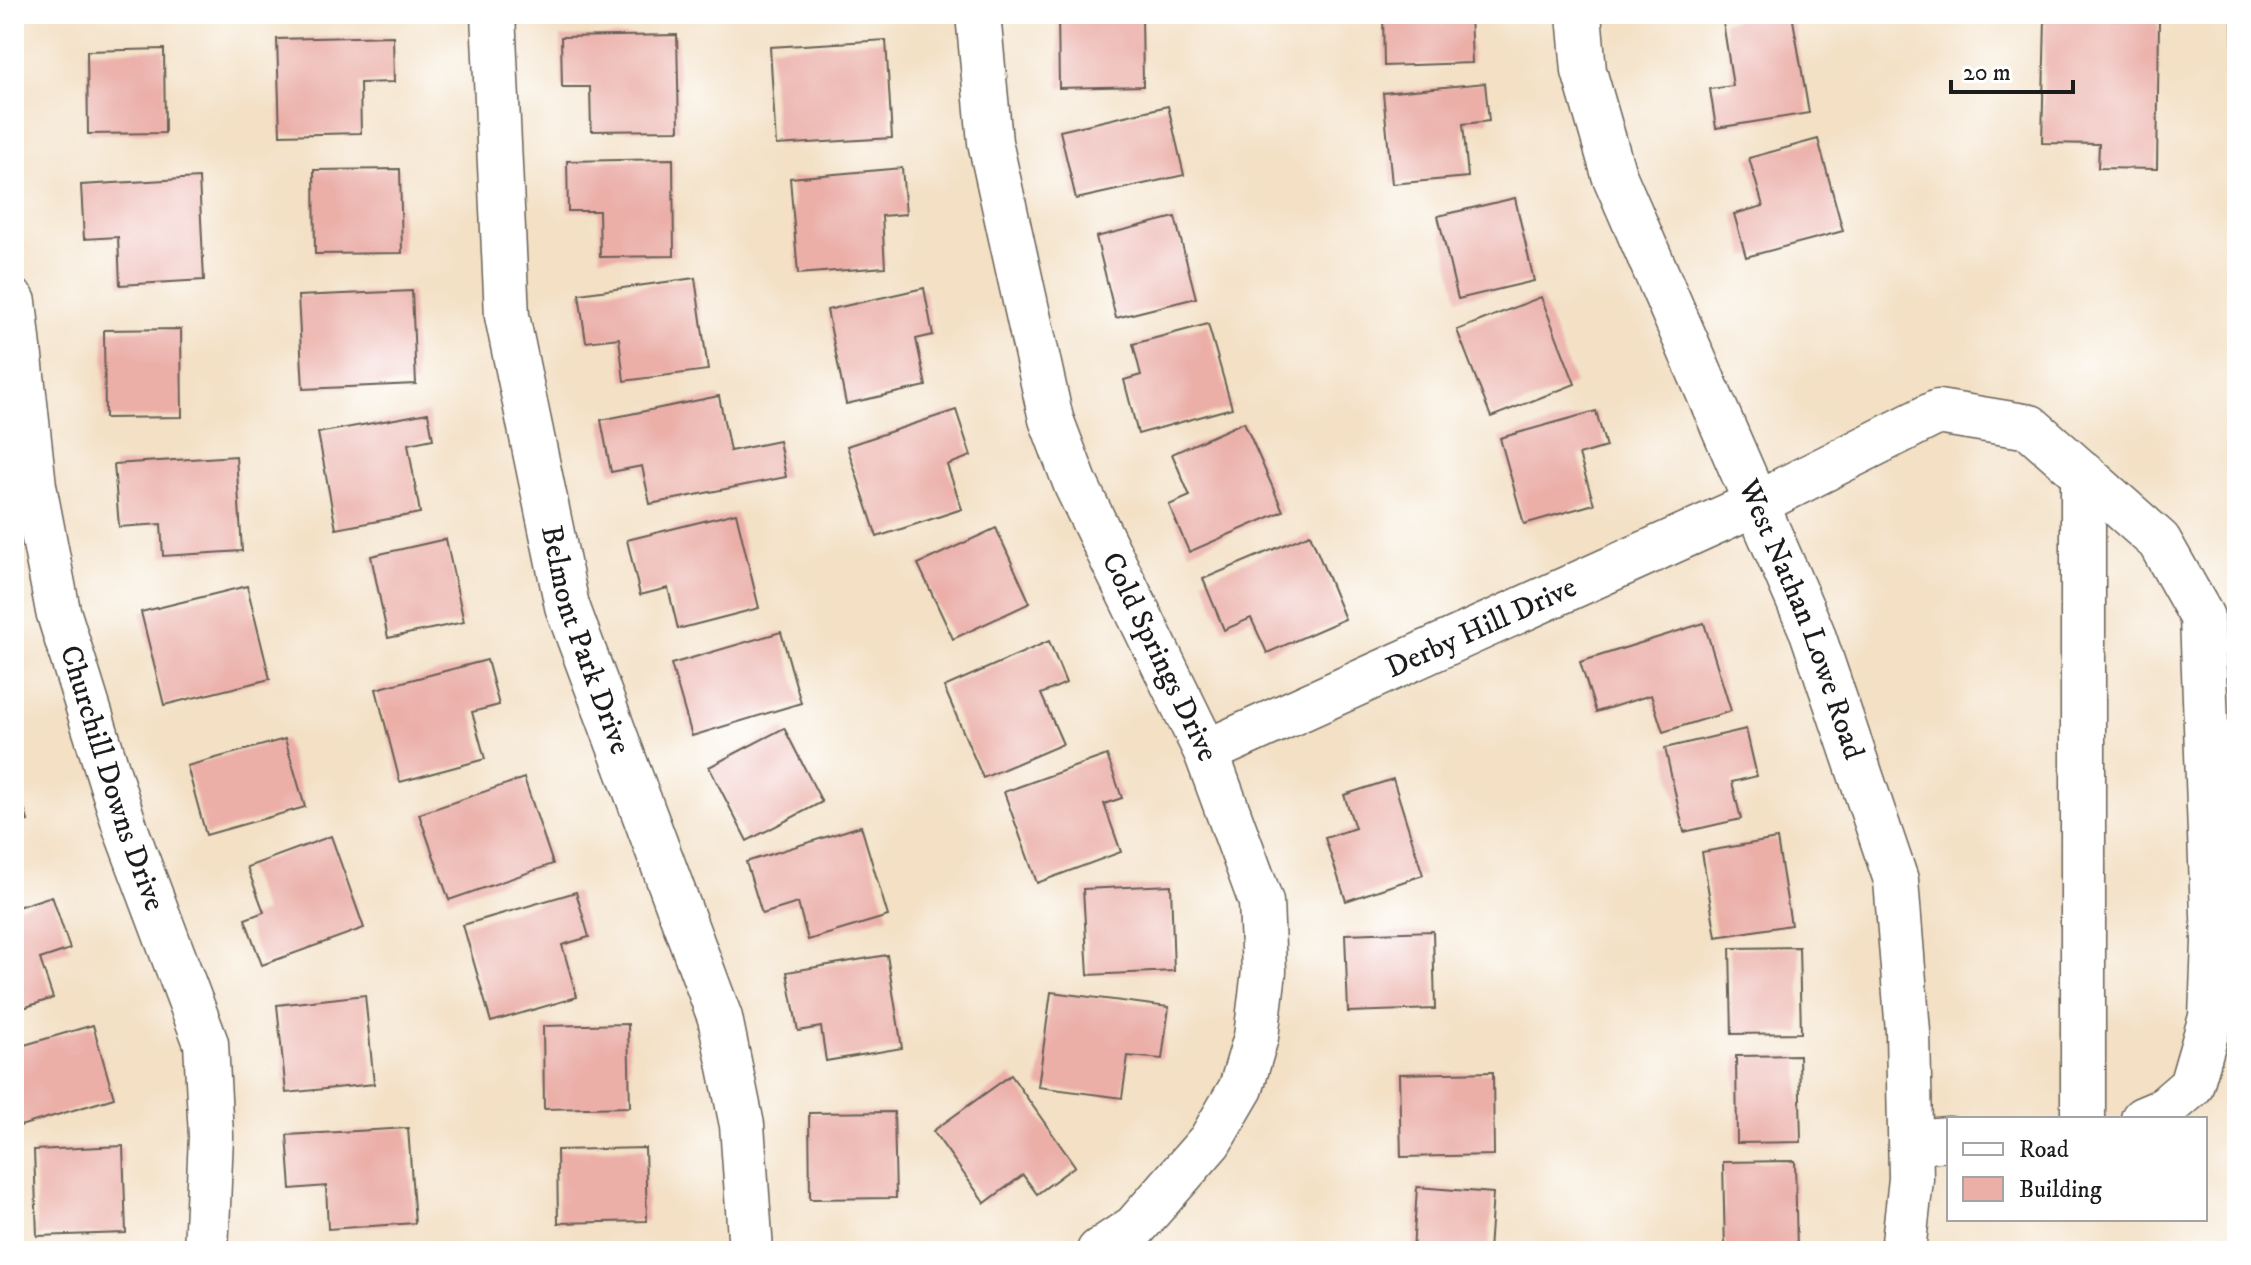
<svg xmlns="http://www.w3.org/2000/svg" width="2251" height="1265" viewBox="0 0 2251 1265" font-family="'IM FELL DW Pica',serif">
<rect width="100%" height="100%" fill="#fff"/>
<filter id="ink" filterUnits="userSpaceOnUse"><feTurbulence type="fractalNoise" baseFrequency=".0125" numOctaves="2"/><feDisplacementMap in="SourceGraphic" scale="16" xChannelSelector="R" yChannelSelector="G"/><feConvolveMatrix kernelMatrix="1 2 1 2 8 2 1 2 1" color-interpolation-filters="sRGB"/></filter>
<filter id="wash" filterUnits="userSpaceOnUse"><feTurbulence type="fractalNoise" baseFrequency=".006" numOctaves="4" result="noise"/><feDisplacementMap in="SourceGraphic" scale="32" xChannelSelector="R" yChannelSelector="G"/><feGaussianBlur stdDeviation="1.8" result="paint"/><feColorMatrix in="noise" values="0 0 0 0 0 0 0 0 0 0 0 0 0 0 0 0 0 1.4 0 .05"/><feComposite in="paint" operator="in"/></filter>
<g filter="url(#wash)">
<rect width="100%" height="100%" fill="#f3e0c5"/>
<g id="blocks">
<g fill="#ebafa8">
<polygon points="1058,14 1142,14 1143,86 1059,88"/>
<polygon points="1383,14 1470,14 1472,63 1384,66"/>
<polygon points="1772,14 1792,14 1809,113 1716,128 1710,89 1733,86 1723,22"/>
<polygon points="2232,14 2237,14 2237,119 2234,119"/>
<polygon points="2045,18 2159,20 2157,169 2098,168 2099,144 2042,143"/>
<polygon points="677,35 679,130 591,131 590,87 562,87 561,37"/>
<polygon points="393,36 394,82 360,83 361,133 280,135 277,39"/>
<polygon points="886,40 892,138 776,145 770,47"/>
<polygon points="164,49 165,133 88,134 87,51"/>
<polygon points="1485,83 1489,121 1463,124 1468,177 1392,184 1383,93"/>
<polygon points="1168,106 1184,175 1076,199 1060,131"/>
<polygon points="1818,139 1843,231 1746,257 1734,214 1763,206 1749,158"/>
<polygon points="673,159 674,256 600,257 599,211 568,211 567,161"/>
<polygon points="902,168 906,214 882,216 885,267 798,274 790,178"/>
<polygon points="400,169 402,253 315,254 314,170"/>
<polygon points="199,178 204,280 120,285 118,237 84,239 81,185"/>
<polygon points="1515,198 1534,281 1458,299 1438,216"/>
<polygon points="1175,217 1196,298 1116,318 1096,237"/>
<polygon points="695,278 708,370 624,381 619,338 586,342 579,294"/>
<polygon points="924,288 933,335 916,339 926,386 846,404 827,310"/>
<polygon points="412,291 416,384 303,389 298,296"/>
<polygon points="1541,297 1575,384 1491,417 1457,330"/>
<polygon points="1208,324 1232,408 1138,434 1124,380 1141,375 1133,344"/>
<polygon points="181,329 182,417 105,418 104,330"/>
<polygon points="719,396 730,451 779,441 786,477 650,504 642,466 611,472 601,420"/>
<polygon points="956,410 971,456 947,465 962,509 877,537 847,446"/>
<polygon points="1596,411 1606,447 1579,455 1594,504 1524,524 1500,438"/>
<polygon points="428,413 433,439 408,444 420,513 336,529 318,433"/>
<polygon points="1244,422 1283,511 1189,552 1169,505 1190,496 1172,454"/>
<polygon points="236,456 242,551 163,556 161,524 119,527 114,464"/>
<polygon points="736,513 759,608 678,629 668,588 640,595 627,540"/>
<polygon points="996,528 1030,603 953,639 918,564"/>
<polygon points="1310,534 1345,619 1267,653 1251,618 1224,630 1203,579"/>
<polygon points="446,539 464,622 388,638 371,556"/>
<polygon points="247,586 270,679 164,705 141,612"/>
<polygon points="1704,623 1731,711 1663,732 1651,695 1596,712 1580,662"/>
<polygon points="781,632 801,703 692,736 671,664"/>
<polygon points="1049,641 1066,683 1041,694 1063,744 983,778 944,687"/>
<polygon points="487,660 499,705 472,712 485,759 400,782 376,689"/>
<polygon points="784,728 822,802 747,841 709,767"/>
<polygon points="1746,729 1757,776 1732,782 1741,819 1684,832 1665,748"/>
<polygon points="285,739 305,807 206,835 187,766"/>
<polygon points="1107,755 1122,798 1104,804 1121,852 1037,883 1004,792"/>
<polygon points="14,776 28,821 14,824"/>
<polygon points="524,778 553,864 449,900 419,814"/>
<polygon points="1393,779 1423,875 1346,901 1325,838 1355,828 1344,795"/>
<polygon points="861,826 888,916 808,940 798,903 762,914 746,862"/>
<polygon points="331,836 364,928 262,965 245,919 264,912 247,867"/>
<polygon points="1777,839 1791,925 1716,937 1702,852"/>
<polygon points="1171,885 1174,971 1088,975 1083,889"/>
<polygon points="576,892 589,937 562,945 577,997 491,1022 463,925"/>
<polygon points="52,896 70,949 40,959 53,998 14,1011 14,908"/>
<polygon points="1433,931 1435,1009 1348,1012 1345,934"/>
<polygon points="1799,947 1801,1033 1732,1034 1730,948"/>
<polygon points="887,955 902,1048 826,1061 821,1027 798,1031 787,972"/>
<polygon points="1051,992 1169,1007 1162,1059 1128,1056 1122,1098 1038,1087"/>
<polygon points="365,995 374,1084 286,1093 277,1005"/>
<polygon points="628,1024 630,1107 544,1109 543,1026"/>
<polygon points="93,1025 114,1098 20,1126 14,1106 14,1048"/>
<polygon points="1799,1055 1801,1142 1737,1143 1736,1056"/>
<polygon points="1493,1072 1494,1155 1401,1157 1399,1074"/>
<polygon points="1011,1075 1075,1166 1037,1194 1023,1175 985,1203 933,1131"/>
<polygon points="894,1112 896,1198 810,1199 809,1113"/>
<polygon points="408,1128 415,1223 328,1229 326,1186 291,1189 287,1135"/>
<polygon points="123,1146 126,1233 37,1236 34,1150"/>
<polygon points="645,1148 647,1221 558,1223 557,1150"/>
<polygon points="1795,1161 1797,1251 1725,1251 1723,1162"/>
<polygon points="1417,1187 1493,1193 1489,1251 1413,1251"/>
</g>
</g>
</g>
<g filter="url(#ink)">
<use href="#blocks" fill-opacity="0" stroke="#676157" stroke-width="2"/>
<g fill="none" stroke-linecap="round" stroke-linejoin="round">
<defs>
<g id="minor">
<path id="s1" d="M493 14 507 316 567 606 720 1018 742 1125 751 1251"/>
<path id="s2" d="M978 14 990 142 1051 419 1076 485 1206 752 1261 902 1264 971 1256 1037 1241 1088 1210 1141 1135 1227 1099 1251"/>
<path id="s3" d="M1579 14 1584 71 1614 175 1812 632 1896 880 1908 1032 1911 1179 1903 1251"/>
<path id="s4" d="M14 302 34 486 58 611 126 830 206 1043 211 1136 206 1251"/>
<path id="s5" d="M1206 752 1757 503 1938 412 2030 427 2159 541 2202 617 2214 942 2211 1017 2191 1086 2162 1111 2143 1119"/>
<polyline points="2083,1119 2083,473"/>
<polyline points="1910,1142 1949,1139"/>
</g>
</defs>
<use href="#minor" stroke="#676157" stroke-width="47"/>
<use href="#minor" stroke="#fff" stroke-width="44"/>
</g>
</g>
<g text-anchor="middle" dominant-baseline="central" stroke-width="8" stroke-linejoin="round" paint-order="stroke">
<g font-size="30" fill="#1c1c1c" stroke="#fff">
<text stroke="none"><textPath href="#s3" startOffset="648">West Nathan Lowe Road</textPath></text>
<text stroke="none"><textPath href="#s5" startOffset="302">Derby Hill Drive</textPath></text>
<text stroke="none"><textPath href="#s1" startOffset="636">Belmont Park Drive</textPath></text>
<text stroke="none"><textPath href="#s2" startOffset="674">Cold Springs Drive</textPath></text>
<text stroke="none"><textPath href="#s4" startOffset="488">Churchill Downs Drive</textPath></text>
</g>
</g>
<rect width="2251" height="1265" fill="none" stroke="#fff" stroke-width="48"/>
<rect x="1947" y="1117" width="260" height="104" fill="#ffffff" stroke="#a4a4a4" stroke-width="2"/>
<rect x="1963" y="1143" width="40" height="12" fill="#ffffff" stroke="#a4a4a4" stroke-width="2"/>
<text x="2019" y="1157" font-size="24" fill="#1c1c1c">Road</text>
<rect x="1963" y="1177" width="40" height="24" fill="#ebafa8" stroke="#a4a4a4" stroke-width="2"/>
<text x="2019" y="1197" font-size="24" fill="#1c1c1c">Building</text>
<path d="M1951 80v12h122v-12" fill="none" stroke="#1c1c1c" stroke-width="4"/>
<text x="1963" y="80" font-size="24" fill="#1c1c1c" stroke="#ffffff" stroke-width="6" paint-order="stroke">20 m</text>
</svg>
